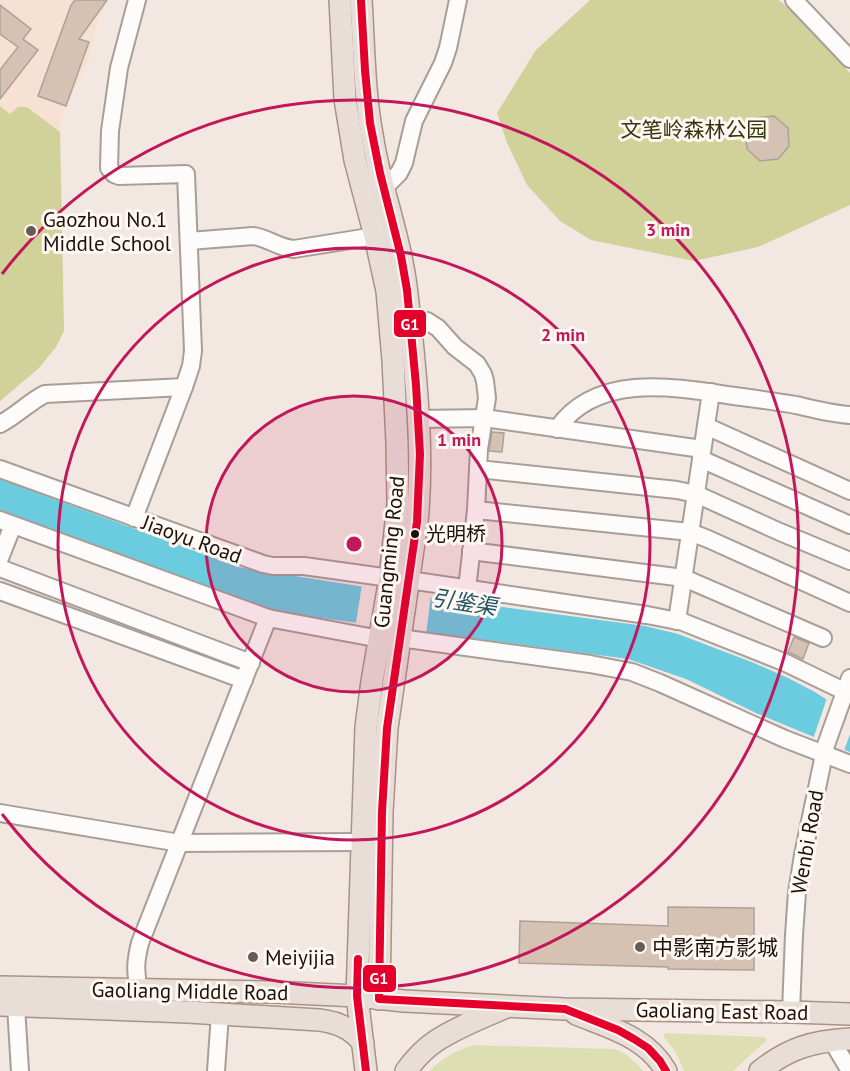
<svg xmlns="http://www.w3.org/2000/svg" width="850" height="1071" viewBox="0 0 850 1071" font-family="'PT Sans','Noto Sans SC',sans-serif">
<rect width="100%" height="100%" fill="#f3e8e1"/>
<polygon fill="#f7e1d2" points="0,0 108,0 97,23 89,60 63,114 60,125 64,331 56,347 39,368 0,401"/>
<g fill="#dedeb3">
<polygon points="665,1033 764,1037 767,1040 733,1071 684,1071 675,1051 663,1036"/>
<path d="M475 1045 615 1049C626 1053 636 1062 643 1071H429C443 1058 457 1049 475 1045Z"/>
</g>
<g fill="#d1d19a">
<polygon points="590,0 779,0 807,26 850,73 850,205 758,247 694,261 591,240 560,221 527,185 507,143 497,113 536,50"/>
<polygon points="0,106 10,114 18,107 27,107 60,132 64,331 56,347 39,368 0,401"/>
</g>
<polygon fill="#6accde" points="0,479 238,567 435,598 645,626 678,634 754,663 788,678 815,692 850,715 850,752 756,713 686,679 628,659 305,616 261,608 0,515"/>
<g fill="#f3e8e1">
<polygon points="362,584 431,595 426,634 356,623"/>
<polygon points="827,698 850,712 850,734 844,751 813,739"/>
</g>
<g fill="#d6c2b3" stroke="#aca19a" stroke-width="1.5">
<polygon points="75,0 107,0 79,39 89,42 66,106 38,96 71,5"/>
<polygon points="0,5 31,29 23,39 38,50 0,99 0,70 18,47 0,34"/>
<polygon points="774,116 788,128 789,146 778,159 760,161 747,149 745,131 756,118"/>
<polygon points="492,432 504,433 502,452 489,451"/>
<polygon points="794,637 809,643 803,659 788,652"/>
<polygon points="668,907 754,908 754,970 668,969 668,967 519,963 520,921 668,926"/>
</g>
<g fill="none" stroke-linecap="round" stroke-linejoin="round">
<defs>
<g id="minor">
<polyline points="794,0 850,59"/>
<polyline points="383,189 399,173 404,163 414,121 443,63 448,48 458,0"/>
<path d="M189 241 253 236C268 238 279 248 294 249L375 236"/>
<polyline points="410,320 427,321 438,328 455,347 477,364 483,374 485,381 487,398 479,449 476,510 467,589"/>
<polyline points="418,419 484,418 702,449"/>
<path d="M0 424C16 416 29 402 45 394L184 387"/>
<polyline points="706,426 850,491"/>
<path d="M557 429C595 374 670 386 727 395 750 398 773 401 796 405 813 409 832 414 850 415"/>
<polyline points="701,459 850,525"/>
<polyline points="0,469 263,564 273,566 304,566 390,578"/>
<polyline points="478,469 677,490 696,494 780,532 850,561"/>
<polyline points="476,510 690,532 708,539 850,603"/>
<polyline points="134,518 184,387 191,366 193,351 186,174 119,176 114,174 109,168 110,131 119,68 137,0"/>
<polyline points="0,520 268,618 380,639"/>
<polyline points="471,551 684,578 823,638"/>
<polyline points="0,558 13,525"/>
<polyline points="0,568 251,663"/>
<polyline points="409,580 647,615 683,622 698,628 786,663 850,694"/>
<polyline points="0,591 244,680"/>
<polyline points="677,621 711,392"/>
<polyline points="400,638 590,664 632,672 660,683 785,739 850,764"/>
<polyline points="0,813 180,843 361,842"/>
<path d="M140 990C134 973 136 959 140 943L268 618"/>
<polyline points="16,1006 20,1071"/>
<polyline points="791,1012 794,935 797,892 803,855 826,745 850,678"/>
<polyline points="832,1041 850,1071"/>
<polyline points="216,1071 220,1014"/>
</g>
<g id="major">
<polyline points="340,0 345,99 355,160 375,236 387,291 393,360 397,443 398,503 390,578 372,681 366,727 357,996 366,1071"/>
<path d="M361 0C364 47 364 94 373 140 380 185 397 228 404 273 408 295 409 318 412 340 418 400 423 462 417 522L387 728 382 812 379 999"/>
<polyline points="0,987 273,992 357,996 404,1001 565,1009 791,1012 850,1014"/>
<path d="M0 1005 188 1012 319 1020C337 1022 352 1028 363 1043"/>
<path d="M576 1014C610 1028 647 1037 666 1071"/>
<path d="M406 1071C414 1060 424 1049 436 1041 457 1027 481 1018 504 1008"/>
<path d="M760 1071C789 1048 813 1041 850 1039"/>
</g>
</defs>
<use href="#minor" stroke="#a99e97" stroke-width="20"/>
<use href="#major" stroke="#a89385" stroke-width="24"/>
<use href="#minor" stroke="#fdfcfa" stroke-width="16"/>
<use href="#major" stroke="#e8ded7" stroke-width="21"/>
<defs>
<g id="bus-1">
<polyline points="361,0 365,70 370,123 380,173 401,256 407,290 416,385 420,454 417,522 387,728 382,812 379,999 565,1009 618,1030 634,1039 648,1048 660,1061 666,1071"/>
<polyline points="358,959 357,996 366,1071"/>
</g>
</defs>
<use href="#bus-1" stroke="#fef7f2" stroke-width="12"/>
<use href="#bus-1" stroke="#e4002b" stroke-width="8"/>
</g>
<circle cx="354" cy="544" r="148" fill="#c2185b" fill-opacity=".12"/>
<g fill="none" stroke="#c2185b" stroke-width="3">
<circle cx="354" cy="544" r="148"/>
<circle cx="354" cy="544" r="296"/>
<path d="M2 274A444 444 0 1 1 2 814"/>
</g>
<g fill="#675c55" stroke="#fef7f2" stroke-width="2">
<circle cx="31" cy="231" r="6"/>
<circle cx="640" cy="947" r="6"/>
<circle cx="253" cy="957" r="6"/>
</g>
<circle fill="#1c1109" stroke="#fef7f2" stroke-width="2" cx="415" cy="534" r="5"/>
<g text-anchor="middle" dominant-baseline="central" stroke-width="6" stroke-linejoin="round" paint-order="stroke">
<g font-size="20" fill="#1c1109" stroke="#fef7f2" text-anchor="start">
<text x="426" y="534">光明桥</text>
</g>
<g font-size="21" fill="#33360d" stroke="#fef7f2">
<text x="694" y="129">文笔岭森林公园</text>
</g>
<g font-size="21" fill="#1c1109" stroke="#fef7f2" text-anchor="start">
<text x="43" y="219">Gaozhou No.1<tspan x="43" dy="24">Middle School</tspan></text>
<text x="652" y="947">中影南方影城</text>
<text x="265" y="957">Meiyijia</text>
</g>
<g font-size="21" fill="#1c1109" stroke="#fef7f2">
<text transform="translate(192 539) rotate(20)">Jiaoyu Road</text>
<text transform="translate(389 552) rotate(-84)">Guangming Road</text>
<text transform="translate(807 842) rotate(-80)">Wenbi Road</text>
<text transform="translate(190 991) rotate(1)">Gaoliang Middle Road</text>
<text transform="translate(722 1011) rotate(1)">Gaoliang East Road</text>
</g>
<g font-size="22" font-style="italic" fill="#1d5562" stroke="#fef7f2">
<text transform="translate(464 602) rotate(9)">引鉴渠</text>
</g>
</g>
<circle cx="354" cy="544" r="9" fill="#c2185b" stroke="#fef7f2" stroke-width="3"/>
<g font-size="18" text-anchor="middle" font-weight="bold" fill="#c2185b" stroke="#fef7f2" stroke-width="6" stroke-linejoin="round" paint-order="stroke">
<text x="668" y="236">3 min</text>
<text x="563" y="341">2 min</text>
<text x="459" y="446">1 min</text>
</g>
<g stroke="#fef7f2" stroke-width="2">
<rect x="393" y="309" width="34" height="29" rx="6" fill="#e4002b"/>
<rect x="362" y="964" width="35" height="29" rx="6" fill="#e4002b"/>
</g>
<g font-size="16" text-anchor="middle" font-weight="bold" fill="#fff">
<text x="410" y="330">G1</text>
<text x="379" y="984">G1</text>
</g>
</svg>
